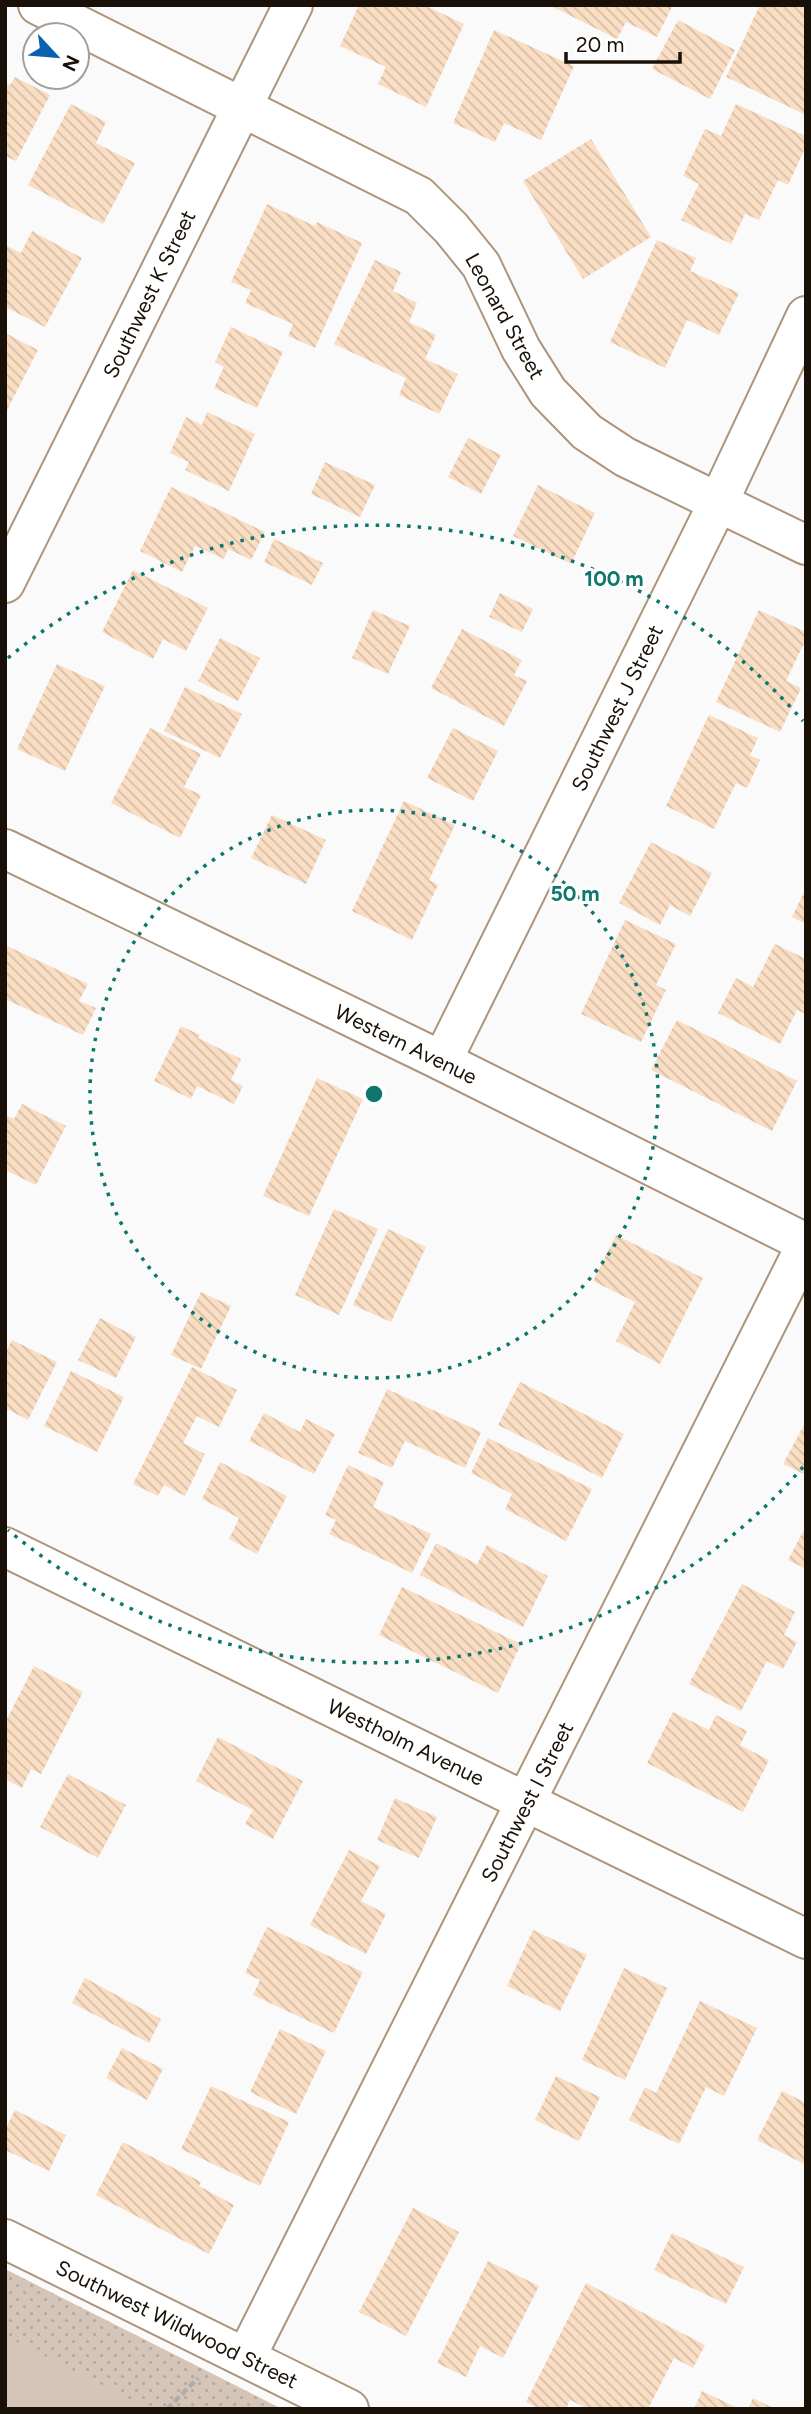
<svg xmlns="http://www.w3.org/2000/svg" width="811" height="2414" viewBox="0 0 811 2414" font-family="Figtree,sans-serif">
<defs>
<pattern id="grass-dots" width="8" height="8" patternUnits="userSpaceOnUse" patternTransform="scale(1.75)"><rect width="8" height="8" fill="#d4c5b8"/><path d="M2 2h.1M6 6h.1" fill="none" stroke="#b5a89d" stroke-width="1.8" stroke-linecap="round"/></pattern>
<pattern id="building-back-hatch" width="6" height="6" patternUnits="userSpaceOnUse" patternTransform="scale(1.75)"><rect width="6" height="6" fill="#fadec4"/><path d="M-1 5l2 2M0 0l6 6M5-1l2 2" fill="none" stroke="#d6bda7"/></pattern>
</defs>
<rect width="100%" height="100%" fill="#fafafa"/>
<polygon fill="url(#grass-dots)" points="5,2269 282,2409 5,2409"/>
<polygon fill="#d4c5b8" points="5,2336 150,2409 5,2409"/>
<g fill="url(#building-back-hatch)">
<polygon points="359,5 424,5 464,24 426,107 378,84 386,67 340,46"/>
<polygon points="549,5 668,5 672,7 657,37 626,22 617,39"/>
<polygon points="760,5 806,5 806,115 726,77"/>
<polygon points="678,20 735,50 710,99 652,69"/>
<polygon points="494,30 574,66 541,140 504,123 495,142 453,123"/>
<polygon points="15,77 50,95 16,161 5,156 5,83 10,85"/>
<polygon points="71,104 106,122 96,143 135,163 103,224 28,185"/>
<polygon points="736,104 806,136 806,146 788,185 778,180 759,220 745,214 731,244 681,220 699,184 683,176 705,129 721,136"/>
<polygon points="591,139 651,237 583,279 523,181"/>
<polygon points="267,204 315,226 317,222 362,243 315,348 288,336 293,324 245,303 251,290 231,282"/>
<polygon points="32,231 82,258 45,327 5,307 5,245 21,253"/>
<polygon points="657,240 696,258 690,271 739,293 719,335 687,320 665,368 610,342"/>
<polygon points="375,260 401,272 393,291 417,303 409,322 436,335 425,359 458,374 439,414 399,395 406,378 334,344"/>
<polygon points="231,327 283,352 257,408 214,388 224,367 215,362"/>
<polygon points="5,333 38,350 5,414"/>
<polygon points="207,412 255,434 229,491 185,470 189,462 170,453 186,417 202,425"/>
<polygon points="468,438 501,455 481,494 448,477"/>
<polygon points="325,462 375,485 360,517 311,494"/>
<polygon points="538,485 595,513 571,564 513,536"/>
<polygon points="171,487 265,532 251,560 228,549 224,559 195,546 182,572 140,551"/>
<polygon points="274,539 323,563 312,585 264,562"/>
<polygon points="133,570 208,608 186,651 163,639 153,659 102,632"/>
<polygon points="500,593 533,609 522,632 489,617"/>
<polygon points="373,610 410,626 388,674 352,658"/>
<polygon points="759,610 806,632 806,639 786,681 801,688 780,732 716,702"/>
<polygon points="462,629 522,660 514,675 527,681 504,726 431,688"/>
<polygon points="220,638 260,658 238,701 198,681"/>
<polygon points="57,664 105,686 65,771 17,749"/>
<polygon points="185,687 242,714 220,758 164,731"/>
<polygon points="709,715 758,738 750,755 760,760 747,788 736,783 714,829 666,806"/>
<polygon points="150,728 201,754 184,787 201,795 180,838 111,803"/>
<polygon points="453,728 498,751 473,801 427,778"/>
<polygon points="404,801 455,825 429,880 438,885 412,940 352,911"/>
<polygon points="272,815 326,840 306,884 251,858"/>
<polygon points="651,842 712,873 690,916 670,905 660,925 619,903"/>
<polygon points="806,888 806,924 792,917"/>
<polygon points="625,920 676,944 656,985 666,990 641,1042 581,1014"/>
<polygon points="775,944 806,959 806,1014 797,1010 780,1044 718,1013 736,978 753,987"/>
<polygon points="5,945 88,984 79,1001 96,1008 83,1035 5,999"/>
<polygon points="677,1020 797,1081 772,1131 651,1070"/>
<polygon points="181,1026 200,1035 198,1038 241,1059 231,1080 243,1086 234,1104 197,1086 191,1099 154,1081"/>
<polygon points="317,1078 363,1099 309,1216 263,1196"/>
<polygon points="22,1104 66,1126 36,1185 5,1170 5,1115 14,1119"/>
<polygon points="334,1209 378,1229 339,1315 295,1295"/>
<polygon points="388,1229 426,1247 391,1322 353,1305"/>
<polygon points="616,1235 703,1278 660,1364 616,1341 635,1302 593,1281"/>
<polygon points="201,1292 231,1306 201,1369 171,1355"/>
<polygon points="100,1318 136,1337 116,1378 78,1360"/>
<polygon points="12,1340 57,1362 28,1420 5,1408 5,1354"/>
<polygon points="192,1367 237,1390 219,1427 197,1416 183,1443 205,1454 185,1496 164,1485 158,1496 133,1484"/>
<polygon points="71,1371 124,1397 97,1452 44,1426"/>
<polygon points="520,1382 624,1434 602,1478 498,1425"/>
<polygon points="387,1389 481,1432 465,1468 405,1441 392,1468 358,1453"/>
<polygon points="264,1413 300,1432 306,1419 335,1434 314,1474 249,1441"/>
<polygon points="806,1421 806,1475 783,1464"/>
<polygon points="488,1438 592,1489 566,1541 505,1509 512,1494 471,1473"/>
<polygon points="220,1462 287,1496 257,1554 229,1539 239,1518 202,1499"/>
<polygon points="348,1465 384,1482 373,1507 431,1534 412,1573 329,1534 336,1520 325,1515"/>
<polygon points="806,1526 806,1569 788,1560"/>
<polygon points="436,1543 477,1564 487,1545 548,1576 523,1627 420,1575"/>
<polygon points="742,1584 795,1612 784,1635 797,1642 783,1669 767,1661 741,1711 689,1684"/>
<polygon points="402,1587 521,1644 498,1693 379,1635"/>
<polygon points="34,1666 83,1692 41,1774 31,1769 22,1788 5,1779 5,1723"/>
<polygon points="673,1712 709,1730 716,1715 747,1731 740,1745 769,1760 743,1812 647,1763"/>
<polygon points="218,1737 303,1781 273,1839 245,1824 253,1810 196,1781"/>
<polygon points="68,1774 126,1805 98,1858 40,1827"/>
<polygon points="395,1798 437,1817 419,1858 377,1840"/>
<polygon points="349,1850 380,1866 361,1901 386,1914 366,1954 310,1925"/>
<polygon points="267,1927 363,1972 334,2033 253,1995 260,1980 245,1973"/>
<polygon points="533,1930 587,1955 560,2011 507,1986"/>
<polygon points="624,1968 667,1988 625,2080 582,2060"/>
<polygon points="85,1978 161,2019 149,2043 72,2003"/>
<polygon points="700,2001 757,2028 724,2096 706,2087 679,2144 629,2120 645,2087 656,2093"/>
<polygon points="280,2029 326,2051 296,2114 250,2092"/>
<polygon points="122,2048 163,2069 147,2100 106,2078"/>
<polygon points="556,2076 600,2097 579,2141 535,2120"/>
<polygon points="211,2086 289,2122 260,2186 181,2149"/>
<polygon points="782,2091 806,2103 806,2165 757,2140"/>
<polygon points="15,2110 66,2135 49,2171 5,2150 5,2130"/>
<polygon points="123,2142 201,2182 199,2186 234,2205 209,2254 96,2195"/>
<polygon points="413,2208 459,2232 406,2336 359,2312"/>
<polygon points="672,2233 744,2267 726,2304 654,2270"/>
<polygon points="488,2261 539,2286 503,2358 480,2346 466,2377 437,2363"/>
<polygon points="586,2283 705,2345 693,2368 674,2358 648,2409 588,2409 570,2400 566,2409 539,2409 526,2402"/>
<polygon points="702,2391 740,2409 694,2409"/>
<polygon points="753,2398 775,2409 748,2409"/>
</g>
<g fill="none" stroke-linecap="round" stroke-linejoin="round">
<defs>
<g id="minor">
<polyline points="38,5 419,196 451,228 481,265 521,349 548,392 587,432 625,457 806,545"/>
<polyline points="5,583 293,5"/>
<polyline points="5,849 442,1061 806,1243"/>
<polyline points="442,1061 718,503 806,316"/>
<polyline points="5,1547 806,1939"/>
<polyline points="5,2239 349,2409"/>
<polyline points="246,2357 806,1245"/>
</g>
</defs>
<use href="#minor" stroke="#ae947b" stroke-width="42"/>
<polyline stroke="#afaca9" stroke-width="4.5" stroke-dasharray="7 3.5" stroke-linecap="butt" points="167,2409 198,2378"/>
<use href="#minor" stroke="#fff" stroke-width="38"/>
</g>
<g fill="none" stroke="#0f766e" stroke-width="3.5" stroke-dasharray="3.5 7">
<circle cx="374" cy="1094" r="284"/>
<path d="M803 1467A569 569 0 0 1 8 1530M8 658A569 569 0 0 1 803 721"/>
</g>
<g text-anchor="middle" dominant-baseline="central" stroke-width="6" stroke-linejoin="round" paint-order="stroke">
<g font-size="21" fill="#191007" stroke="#fff">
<text transform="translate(149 294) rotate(-64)">Southwest K Street</text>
<text transform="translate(505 316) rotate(61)">Leonard Street</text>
<text transform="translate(617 708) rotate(-64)">Southwest J Street</text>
<text transform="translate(406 1044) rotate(26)">Western Avenue</text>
<text transform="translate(406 1742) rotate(26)">Westholm Avenue</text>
<text transform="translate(527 1802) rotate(-63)">Southwest I Street</text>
<text transform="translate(177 2324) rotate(26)">Southwest Wildwood Street</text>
</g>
</g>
<circle cx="374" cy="1094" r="10" fill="#0f766e" stroke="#fff" stroke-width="3.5"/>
<g font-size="21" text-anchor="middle" font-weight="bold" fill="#0f766e" stroke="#fff" stroke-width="6" stroke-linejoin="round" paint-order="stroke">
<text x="614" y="586">100 m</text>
<text x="575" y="901">50 m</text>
</g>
<rect width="811" height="2414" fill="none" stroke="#191007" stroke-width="14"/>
<g transform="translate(56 56) rotate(116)"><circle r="33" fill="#ffffff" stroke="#a39f9c" stroke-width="2"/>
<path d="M0-5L12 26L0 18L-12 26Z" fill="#0a61af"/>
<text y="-10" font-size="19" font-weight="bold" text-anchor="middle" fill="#191007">N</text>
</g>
<path d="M566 52v10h114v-10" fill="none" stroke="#191007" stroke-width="3.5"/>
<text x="576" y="52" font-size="21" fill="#191007" stroke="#ffffff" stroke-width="5" paint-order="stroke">20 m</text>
</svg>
